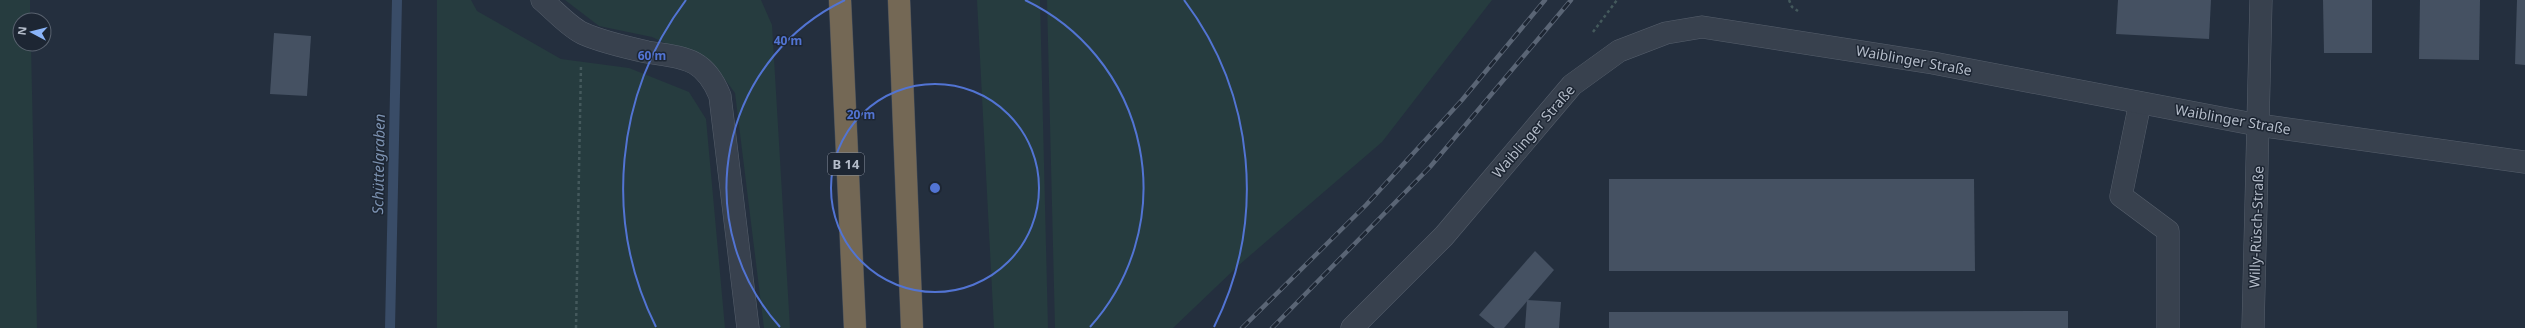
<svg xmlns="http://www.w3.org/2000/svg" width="2525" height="328" viewBox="0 0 2525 328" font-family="'Noto Sans',sans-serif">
<rect width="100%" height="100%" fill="#242f3e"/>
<g fill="#263c3f">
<polygon points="0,0 30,0 30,20 20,20 20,44 31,44 37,328 0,328"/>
<polygon points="437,0 471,0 477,11 561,59 629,68 689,92 706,119 725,328 437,328"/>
<polygon points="565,0 761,0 772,25 790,328 764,328 735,93 715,66 652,37 599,26"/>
<polygon points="977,0 1040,0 1048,328 994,328"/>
<polygon points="1047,0 1492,0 1382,142 1239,265 1173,328 1055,328"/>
</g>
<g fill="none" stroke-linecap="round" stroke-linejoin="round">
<polyline stroke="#394c67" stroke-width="10" points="390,328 397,0"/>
</g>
<g fill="#455162">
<polygon points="2118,0 2211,0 2209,39 2116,34"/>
<polygon points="2323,0 2372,0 2372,53 2324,53"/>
<polygon points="2420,0 2480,0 2479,60 2419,59"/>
<polygon points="2517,0 2525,0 2525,65 2515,64"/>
<polygon points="274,33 311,36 307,96 270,94"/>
<polygon points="1609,179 1974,179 1975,271 1609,271"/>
<polygon points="1535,251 1554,270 1504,328 1495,328 1479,315"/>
<polygon points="1527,300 1561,302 1559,328 1525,328"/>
<polygon points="2068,311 2068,328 1609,328 1609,312"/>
</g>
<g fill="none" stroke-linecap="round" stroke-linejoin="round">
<defs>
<g id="minor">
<path d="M542 0C554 10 568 26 582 33 599 41 629 48 647 52 684 58 704 57 720 96L748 328"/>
<polyline points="2140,103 2121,196 2168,231 2168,328"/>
<polyline points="1352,328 1444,236 1572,85 1619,51 1666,33 1702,27 1933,63 2258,125 2525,162"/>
<polyline points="2253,328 2261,0"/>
</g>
<g id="highway">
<polyline points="840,0 855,328"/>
<polyline points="899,0 912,328"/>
</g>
</defs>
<use href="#minor" stroke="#565f6c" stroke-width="23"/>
<use href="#highway" stroke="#434c59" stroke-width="23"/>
<g stroke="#44595c" stroke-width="2.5" stroke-dasharray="3 3" stroke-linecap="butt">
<polyline points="1789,0 1792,7 1798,11"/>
<polyline points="1593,32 1617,0"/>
<polyline points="576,328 581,65"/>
</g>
<use href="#minor" stroke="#38414e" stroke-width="22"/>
<use href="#highway" stroke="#746855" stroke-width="22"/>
<defs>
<g id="rail">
<polyline points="1242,328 1366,205 1462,100 1545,0"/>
<polyline points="1272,328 1430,167 1571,0"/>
</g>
</defs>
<use href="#rail" stroke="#5a6575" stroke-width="4.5"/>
<use href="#rail" stroke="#1d2633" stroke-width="3" stroke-dasharray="9" stroke-linecap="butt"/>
</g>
<g fill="none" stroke="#5274d3" stroke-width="2">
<circle cx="935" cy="188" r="104"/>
<path d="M780 327A208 208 0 0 1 845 0M1025 0A208 208 0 0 1 1090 327"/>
<path d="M656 327A312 312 0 0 1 686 0M1184 0A312 312 0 0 1 1214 327"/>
</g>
<g text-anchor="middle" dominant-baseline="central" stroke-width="3" stroke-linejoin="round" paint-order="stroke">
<rect fill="#1d2633" stroke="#878f9c" stroke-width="1" x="828" y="153" width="36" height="22" rx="3"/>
<g font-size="13" font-weight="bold" fill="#b4bcc9">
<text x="846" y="164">B 14</text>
</g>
<g font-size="14" fill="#b4bcc9" stroke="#1d2633">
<text transform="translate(1914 60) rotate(10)">Waiblinger Straße</text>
<text transform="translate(2233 119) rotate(10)">Waiblinger Straße</text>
<text transform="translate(1533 131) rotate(-49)">Waiblinger Straße</text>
<text transform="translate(2256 227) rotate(-88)">Willy-Rüsch-Straße</text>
</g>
<g font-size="15" font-style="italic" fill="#7c92b1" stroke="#1d2633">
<text transform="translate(378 164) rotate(-89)">Schüttelgraben</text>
</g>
</g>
<circle cx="935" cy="188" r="6" fill="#5274d3" stroke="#1d2633" stroke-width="2"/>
<g font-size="12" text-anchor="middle" font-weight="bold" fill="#5274d3" stroke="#1d2633" stroke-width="3" stroke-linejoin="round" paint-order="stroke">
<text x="788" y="45">40 m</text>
<text x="652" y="60">60 m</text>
<text x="861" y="119">20 m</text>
</g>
<g transform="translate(32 32) rotate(277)"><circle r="19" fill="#1d2633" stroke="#59626f"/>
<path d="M0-3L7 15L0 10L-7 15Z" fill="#8ab4f8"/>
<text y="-6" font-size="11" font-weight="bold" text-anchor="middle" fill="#b4bcc9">N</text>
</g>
</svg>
